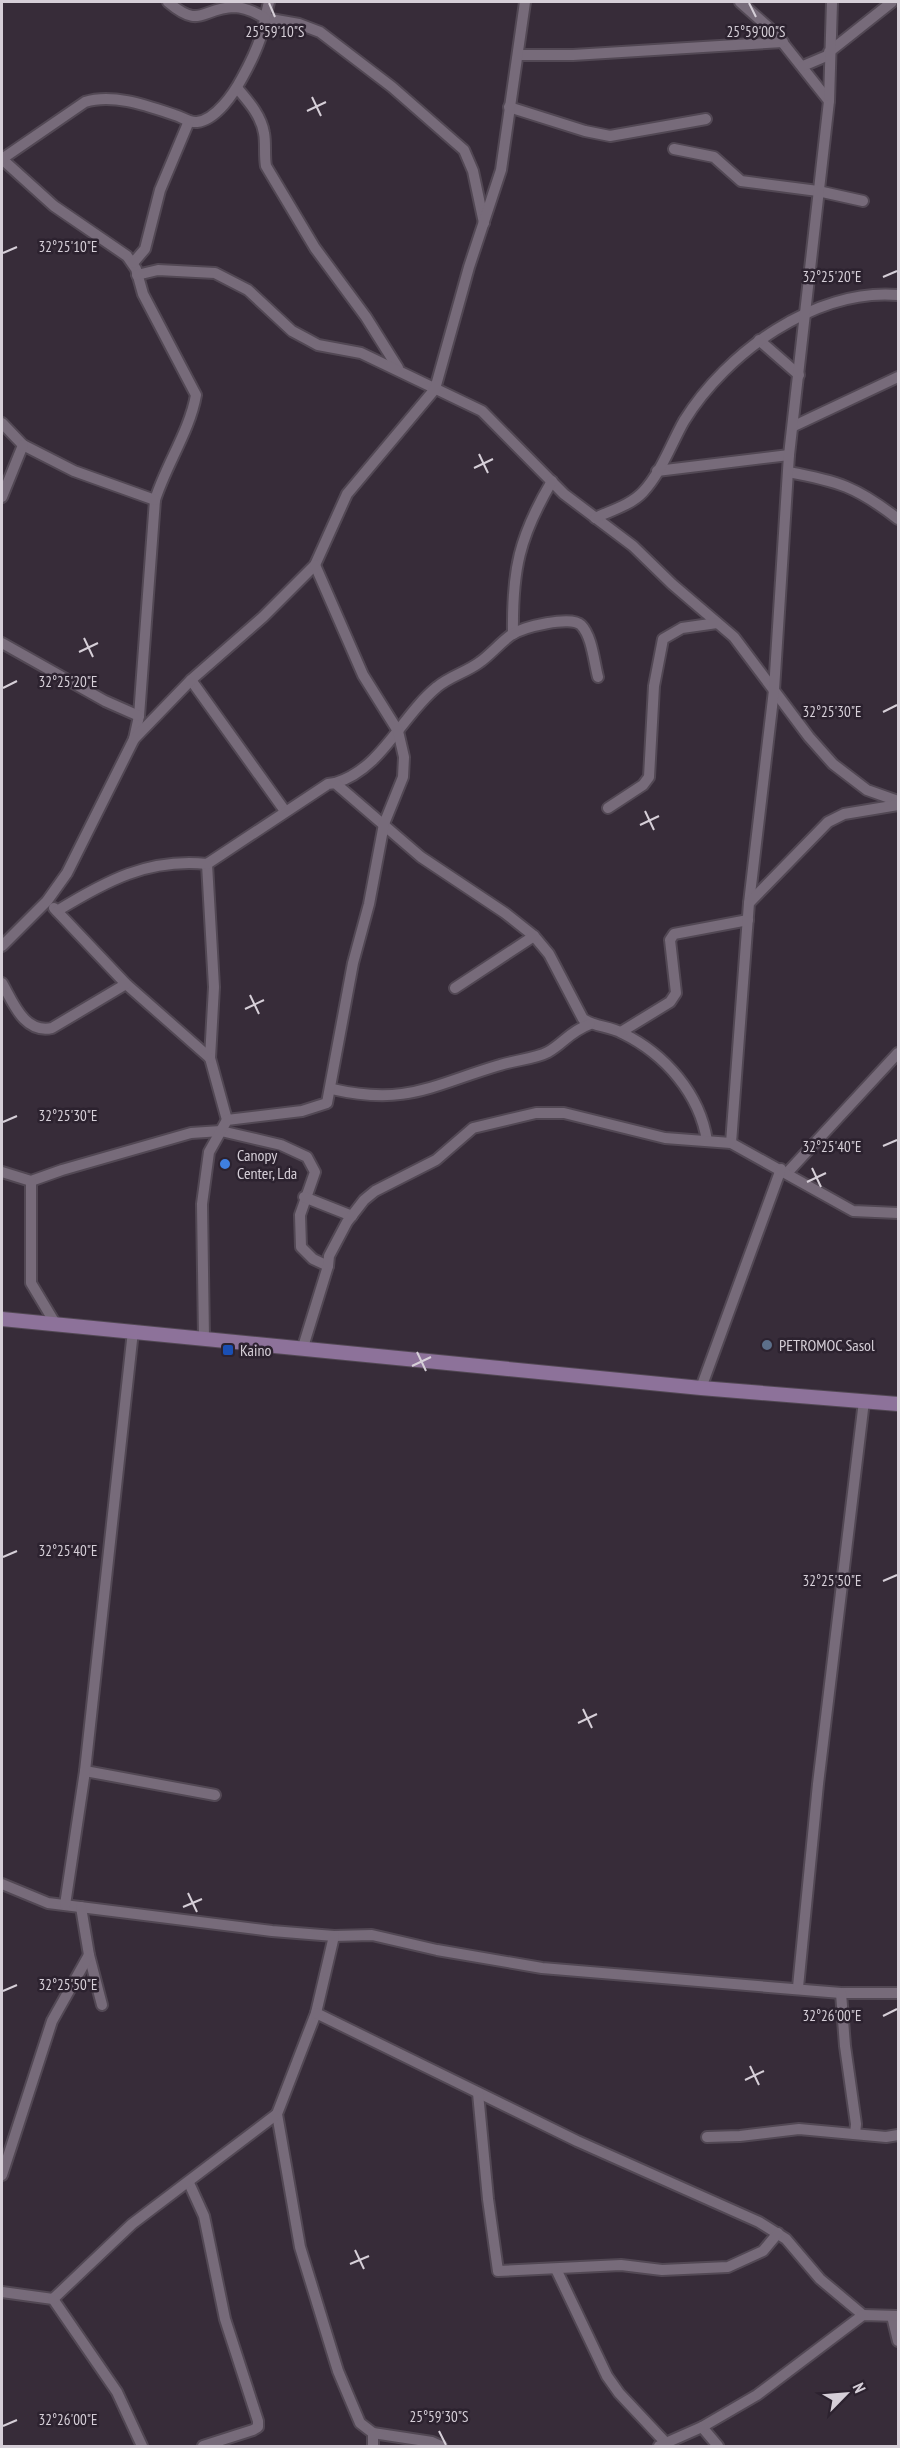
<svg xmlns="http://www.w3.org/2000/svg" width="900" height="2448" viewBox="0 0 900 2448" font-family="'PT Sans Narrow',sans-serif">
<rect width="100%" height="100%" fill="#372c39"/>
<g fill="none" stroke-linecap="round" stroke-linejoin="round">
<defs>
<g id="minor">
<polyline points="269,2 265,18 299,24 320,32 392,87 464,150 473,171 484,223"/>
<polyline points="740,2 775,33 829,101"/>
<polyline points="829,52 892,2"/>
<polyline points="518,55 573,55 783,42"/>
<polyline points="803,66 829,55"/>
<path d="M237 88C248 101 261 115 264 133 266 143 264 155 266 166L315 248 366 317 398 368"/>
<polyline points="509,107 585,131 610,136 706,119"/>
<polyline points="674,149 714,157 741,181 818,191 863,201"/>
<path d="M2 159 54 206 127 256 136 269 143 294 196 395C190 430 166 465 155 500L139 716 134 739"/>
<path d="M2 159 85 102C113 93 148 106 175 115 182 117 190 123 197 122 216 120 234 93 242 78 252 60 263 38 265 18 255 12 245 7 234 7 201 8 201 30 168 2"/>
<polyline points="133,263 145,249 160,190 189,121"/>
<polyline points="137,275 158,270 215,273 248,290 292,331 307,339 318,345 361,353 482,411 564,494 633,546 672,584 734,637 809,737 833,764 867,790 898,801"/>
<polyline points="759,340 799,375"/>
<polyline points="2,423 23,445 74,471 155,500"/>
<polyline points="794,426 898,377"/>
<polyline points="657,471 789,455"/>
<path d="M788 472C838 481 857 487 898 519"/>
<polyline points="2,497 23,445"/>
<path d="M595 518C610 511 631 505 643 492 661 473 671 444 684 421 726 353 815 288 898 295"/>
<path d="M513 634C512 570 519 537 552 481"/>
<polyline points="2,643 105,701 139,716"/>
<polyline points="191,680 285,811"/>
<path d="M335 783C382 769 401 716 437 687 450 676 467 672 480 662 491 654 500 643 511 635 523 627 571 615 581 625 592 636 594 662 598 677"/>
<polyline points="608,808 643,785 649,777 654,686 663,639 682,628 717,623"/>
<polyline points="207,864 214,987 210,1058 227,1120"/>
<polyline points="749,903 774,690 789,455 829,101 832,2"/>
<polyline points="54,908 126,984 210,1058"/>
<path d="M57 911C106 881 148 858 207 864L328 784 335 783 421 857 505 913 534 936 549 954 583 1019C595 1027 609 1026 622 1033 665 1054 700 1094 707 1141"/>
<polyline points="2,946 47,901 67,873 134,739 191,680 263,617 315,565 347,494 435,389 469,267 501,170 525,2"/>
<path d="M2 983C13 1002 24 1034 52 1028L126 984"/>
<polyline points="455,988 534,936"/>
<polyline points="621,1032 670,1002 676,993 670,940 674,934 748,920"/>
<path d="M332 1089C407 1106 432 1085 500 1065 515 1060 535 1059 548 1052 564 1043 569 1032 590 1024"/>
<polyline points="731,1143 749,903 828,822 844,814 898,805"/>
<polyline points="2,1172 31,1181 62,1170 191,1133 221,1131 281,1145 307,1157 315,1172 300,1215 301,1247 313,1259 328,1266"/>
<polyline points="787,1173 898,1053"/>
<polyline points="31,1181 31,1283 55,1323"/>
<polyline points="304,1197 352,1216"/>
<polyline points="204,1338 202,1204 209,1152 227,1120 302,1111 327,1103 353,963 369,904 384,824 403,777 404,757 398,731 363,675 315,565"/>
<polyline points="303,1347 328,1266 329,1256 347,1222 364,1200 375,1191 436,1160 473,1128 536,1113 564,1113 665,1138 731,1143 853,1211 898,1213"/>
<polyline points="701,1388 781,1169"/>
<polyline points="85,1771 215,1795"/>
<polyline points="2,1884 48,1903 272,1931 334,1936 372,1935 437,1950 542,1968 841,1993 898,1993"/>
<polyline points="65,1905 85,1771 133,1331"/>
<polyline points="81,1907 89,1955 102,2005"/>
<polyline points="334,1936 316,2013 277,2114 300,2247 338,2371 360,2423 373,2433 432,2442 441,2446"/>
<polyline points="798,1987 818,1784 864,1401"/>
<polyline points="841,1993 845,2046 856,2124 855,2134"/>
<polyline points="316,2013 577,2141 759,2222 786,2239 820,2279 863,2315"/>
<polyline points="478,2093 488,2199 498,2271 621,2265 662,2270 728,2267 763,2251 778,2233"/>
<polyline points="707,2137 740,2136 799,2129 886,2137 898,2135"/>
<polyline points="2,2175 52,2021 89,1955"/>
<polyline points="189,2183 204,2216 225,2319 258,2421 258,2427 253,2430 203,2446"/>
<polyline points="556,2269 607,2376 619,2393 665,2442"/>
<polyline points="2,2292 53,2299 117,2392 142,2446"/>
<polyline points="53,2299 132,2224 277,2114"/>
<polyline points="892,2316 898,2341"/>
<polyline points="702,2427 718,2446"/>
<polyline points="373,2433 373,2446"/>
<polyline points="659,2446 702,2427 757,2395 863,2315 898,2316"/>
</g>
<polyline id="major" points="2,1319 701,1388 898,1404"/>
</defs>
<use href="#minor" stroke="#524854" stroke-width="14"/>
<use href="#major" stroke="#524854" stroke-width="16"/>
<use href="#minor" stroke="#776b7a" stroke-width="10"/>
<use href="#major" stroke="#8d729a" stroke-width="14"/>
</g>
<path fill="none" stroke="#d6cfd8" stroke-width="2" d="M269 3 275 17M749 3 756 17M312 97 321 116M307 111 326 102M3 253 17 247M883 277 897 271M479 454 488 473M474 468 493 459M84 638 93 657M79 652 98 643M3 688 17 681M883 712 897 705M645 811 654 830M640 825 659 816M250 995 259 1014M245 1009 264 1000M3 1122 17 1116M883 1146 897 1140M812 1168 821 1187M807 1182 826 1173M417 1352 426 1371M412 1366 431 1357M3 1557 17 1551M883 1581 897 1575M583 1709 592 1728M578 1723 597 1714M188 1893 197 1912M183 1907 202 1899M3 1991 17 1985M883 2016 897 2009M750 2066 759 2085M745 2080 764 2071M355 2250 364 2269M350 2264 369 2256M3 2426 17 2420M439 2431 446 2445"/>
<circle fill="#3f7fe0" stroke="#2c222f" stroke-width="2" cx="225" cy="1164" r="6"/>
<circle fill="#5c6f8a" stroke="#2c222f" stroke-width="2" cx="767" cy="1345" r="6"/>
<rect fill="#1a4fb4" stroke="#2c222f" stroke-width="2" x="222" y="1344" width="12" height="12" rx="3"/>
<g text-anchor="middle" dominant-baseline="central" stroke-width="5" stroke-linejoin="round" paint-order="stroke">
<g font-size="16" fill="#d6cfd8" stroke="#2c222f" text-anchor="start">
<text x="237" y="1155">Canopy<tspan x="237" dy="18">Center, Lda</tspan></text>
<text x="779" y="1345">PETROMOC Sasol</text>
<text x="240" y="1350">Kaino</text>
</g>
</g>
<g font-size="15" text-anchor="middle" fill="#d6cfd8" stroke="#2c222f" stroke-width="5" stroke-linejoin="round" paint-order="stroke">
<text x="275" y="37">25°59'10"S</text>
<text x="756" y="37">25°59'00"S</text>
<text x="68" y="252">32°25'10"E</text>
<text x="832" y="282">32°25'20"E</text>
<text x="68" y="687">32°25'20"E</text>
<text x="832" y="717">32°25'30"E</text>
<text x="68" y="1121">32°25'30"E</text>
<text x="832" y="1152">32°25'40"E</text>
<text x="68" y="1556">32°25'40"E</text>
<text x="832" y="1586">32°25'50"E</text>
<text x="68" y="1990">32°25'50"E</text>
<text x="832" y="2021">32°26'00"E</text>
<text x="439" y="2422">25°59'30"S</text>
<text x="68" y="2425">32°26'00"E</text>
</g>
<rect width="900" height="2448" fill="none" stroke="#d6cfd8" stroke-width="6"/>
<g transform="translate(846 2394) rotate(65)" stroke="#2c222f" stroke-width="4.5" paint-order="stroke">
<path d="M0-4.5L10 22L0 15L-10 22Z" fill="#d6cfd8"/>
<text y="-9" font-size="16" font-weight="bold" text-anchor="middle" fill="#d6cfd8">N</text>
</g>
</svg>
